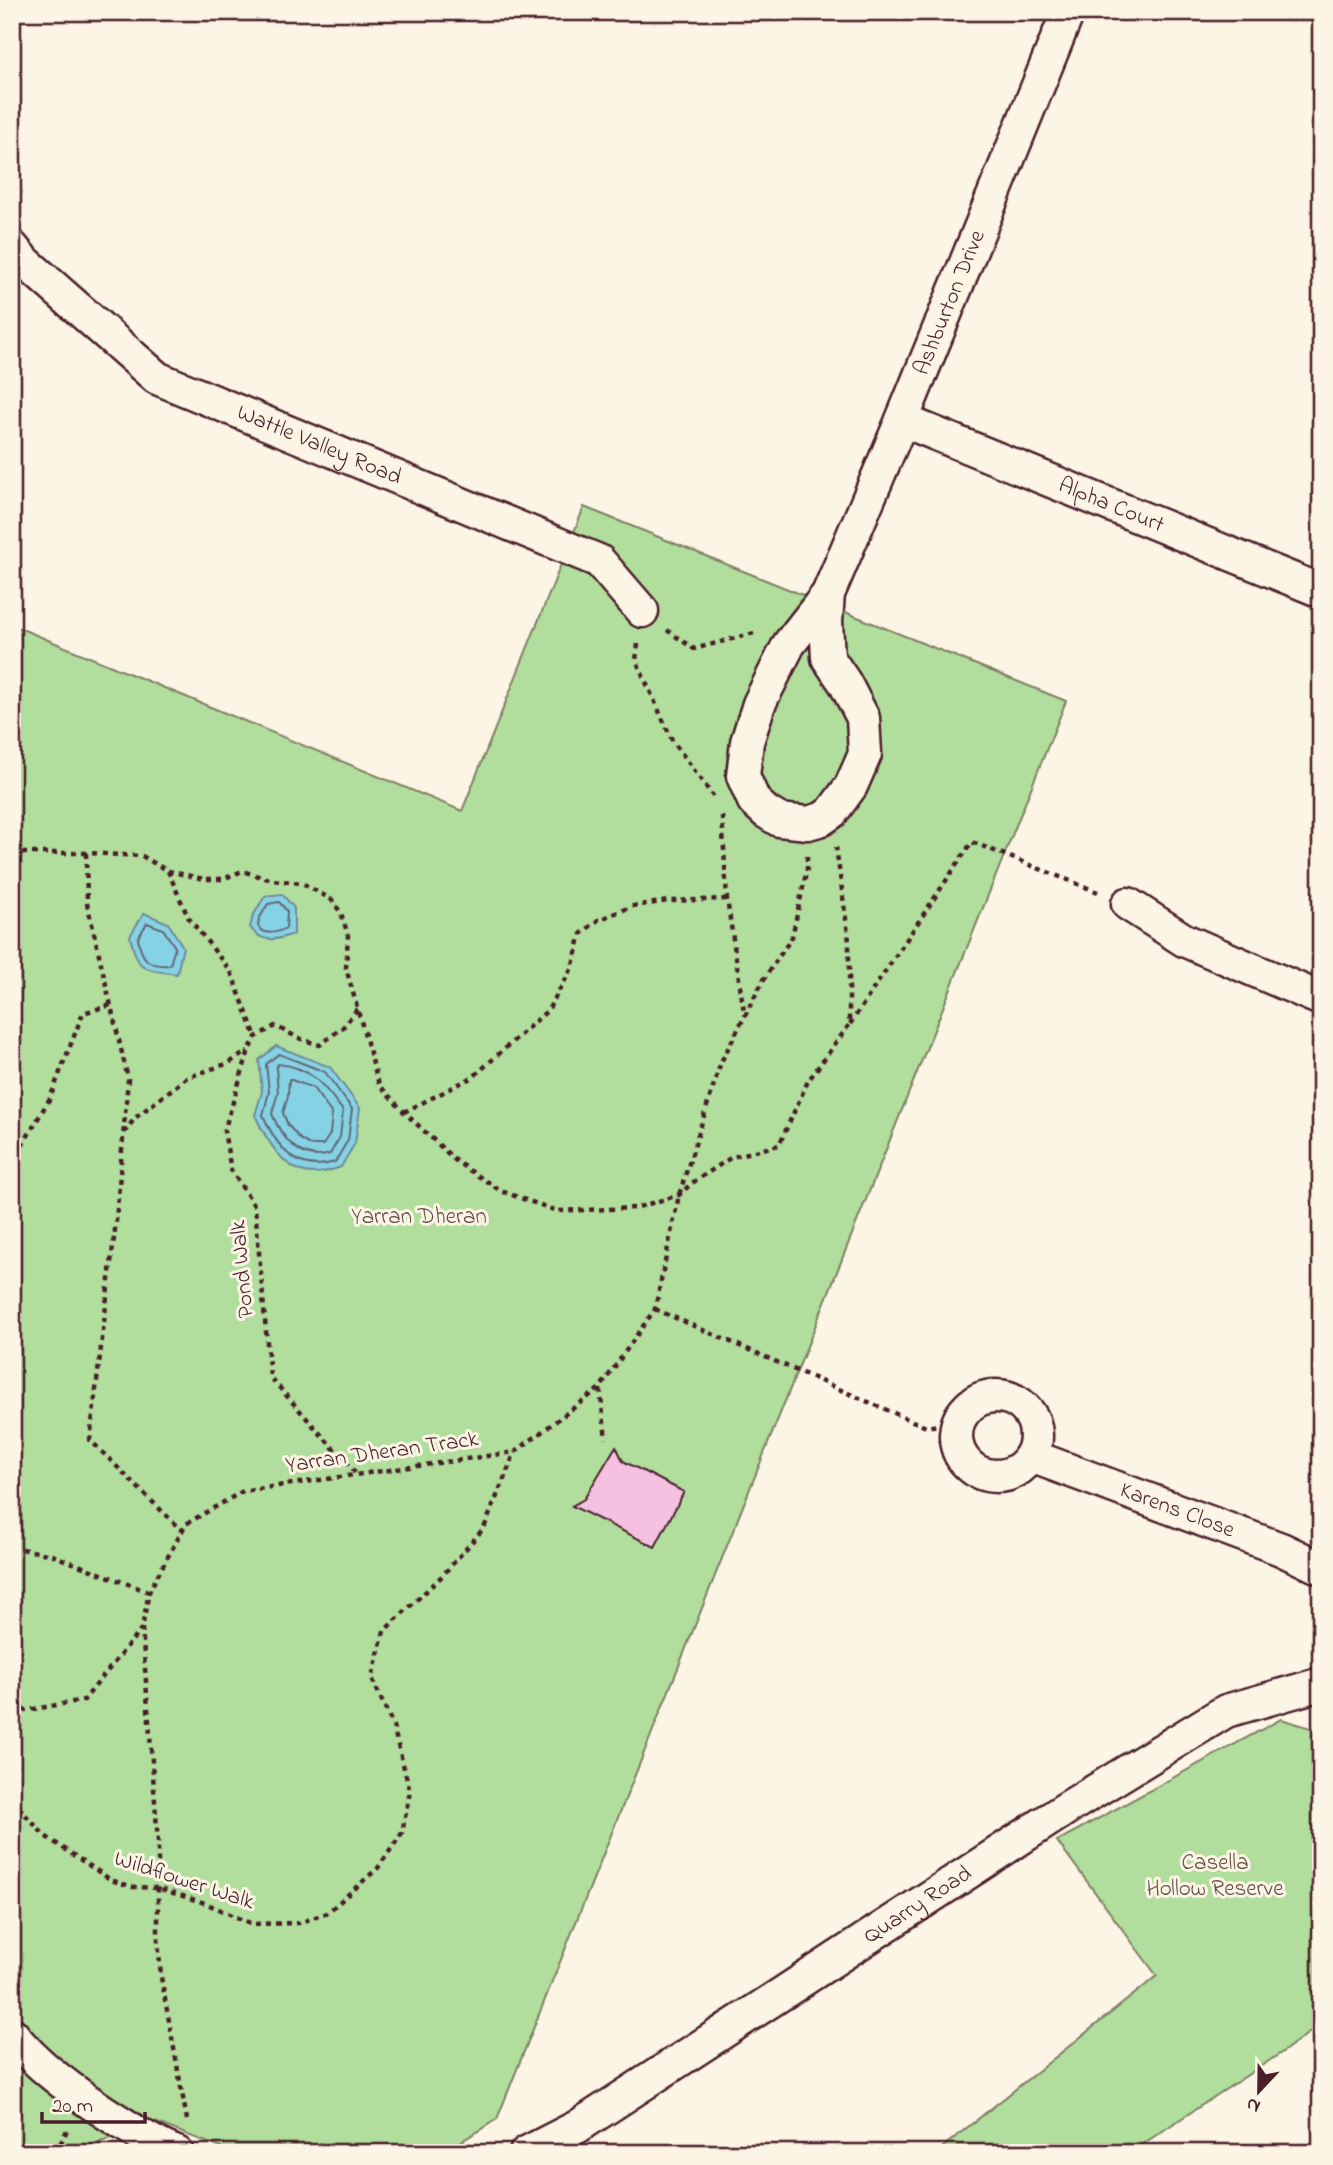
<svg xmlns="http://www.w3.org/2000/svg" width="1333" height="2165" viewBox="0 0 1333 2165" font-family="'Indie Flower',sans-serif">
<rect width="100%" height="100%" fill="#fcf5e5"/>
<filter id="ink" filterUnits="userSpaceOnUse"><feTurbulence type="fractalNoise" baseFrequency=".0143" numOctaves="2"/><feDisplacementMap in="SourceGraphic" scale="14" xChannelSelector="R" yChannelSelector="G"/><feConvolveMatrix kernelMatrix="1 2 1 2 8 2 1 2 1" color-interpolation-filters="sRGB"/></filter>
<g filter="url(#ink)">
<g fill="#b1de9c" stroke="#7e7e64" stroke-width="2">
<polygon points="584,507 1066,701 497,2119 443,2153 234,2153 155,2122 76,2151 76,2153 12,2153 12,625 462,811"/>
<polygon points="1281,1719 1321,1731 1321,2024 1284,2051 1129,2153 939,2153 943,2147 1157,1976 1057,1841"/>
</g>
<g fill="#86d2e5" stroke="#6e8a9b" stroke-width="2">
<path d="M282 894 294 908V934C277 940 261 944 250 927L253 916 265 896Z"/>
<path d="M144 913 168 923 183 947 177 974C143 969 138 972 130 936Z"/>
<path d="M276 1046 330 1067 360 1108 355 1143 341 1167C329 1171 314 1176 301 1171 279 1163 264 1135 255 1115L262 1092 259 1060Z"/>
</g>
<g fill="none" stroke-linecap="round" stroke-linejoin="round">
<g stroke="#626775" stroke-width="2">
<path d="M279 902 287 911 286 928C277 933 264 936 258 926L259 919 268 904Z"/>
<path d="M147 923 163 929 175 947 170 965C148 967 141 959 138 938Z"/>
<path d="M279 1054 325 1072 352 1109 348 1140 335 1162C297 1174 277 1148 263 1115L269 1092 266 1064Z"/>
<path d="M278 1064C312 1067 325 1087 343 1111L340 1137 330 1154C300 1163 282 1138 272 1114L278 1092 276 1068Z"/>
<polygon points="289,1079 313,1088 332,1114 330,1134 323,1145 310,1145 300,1139 288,1125 283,1113 288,1096"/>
</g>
</g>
<polygon fill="#f4c1e1" stroke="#4a1f2b" stroke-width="2" points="616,1446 623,1461 684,1492 655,1547 572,1506 584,1499"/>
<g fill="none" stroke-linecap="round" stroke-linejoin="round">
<defs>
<g id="street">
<path id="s1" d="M12 247 23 260 157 378 599 561 642 611"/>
<path id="s2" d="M902 420 1321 591"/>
<path id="s3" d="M828 594 826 621 828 658 845 683 863 718 865 754 851 786 832 812 822 819 808 823 779 820 766 812 754 801 743 776 747 742 759 704 789 644 828 594 902 420 1068 12"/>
<polyline points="1128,904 1184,940 1321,999"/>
<circle cx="996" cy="1436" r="40"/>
<path id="s4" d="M1031 1456 1281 1549 1321 1568"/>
<path d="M12 2034C38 2069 88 2102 125 2125 142 2136 158 2146 177 2153"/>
<path id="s5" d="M526 2153 577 2127 1067 1808 1226 1711 1321 1684"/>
</g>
</defs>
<use href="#street" stroke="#4a1f2b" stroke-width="37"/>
<g stroke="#4a1f2b" stroke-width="4.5" stroke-dasharray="5 5" stroke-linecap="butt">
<polyline points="667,630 694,649 758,632"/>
<polyline points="638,644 636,660 672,740 713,796"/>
<polyline points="722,816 727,899 744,1012"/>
<polyline points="12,853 86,853 142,856 168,871 204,879 223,879 242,871 272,880 302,883 332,900 341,913 348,935 346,968 379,1085 404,1112 457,1162 501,1191 557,1211 635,1208 679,1195 692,1183 732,1157 779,1145 808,1081 849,1025 849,941 836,847"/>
<polyline points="86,853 87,903 128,1079 116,1221 90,1440 181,1530"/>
<polyline points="168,871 188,917 231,972 256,1037"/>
<polyline points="12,918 20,934 12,951"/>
<polyline points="357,1009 343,1027 320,1045 301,1039 275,1026 256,1037 249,1050 224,1131 231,1170 255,1207 270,1377 358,1476"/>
<polyline points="850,1024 972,842 1098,892"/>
<polyline points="404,1112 473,1077 548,1010 572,968 581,934 598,920 633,906 669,901 727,899"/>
<polyline points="124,1133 135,1118 186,1078 229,1063 248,1051"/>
<polyline points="12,1163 50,1098 83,1013 111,1005"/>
<polyline points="655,1309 926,1427 958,1422"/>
<polyline points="600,1389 606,1439"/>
<polyline points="12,1547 52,1555 149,1592"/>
<polyline points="12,1709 29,1710 84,1700 142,1628"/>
<polyline points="12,1800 45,1836 111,1880 133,1887 157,1888 205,1903 252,1924 299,1923 327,1913 378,1868 402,1833 410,1791 393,1726 372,1678 384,1631 442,1576 484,1528 515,1452"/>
<polyline points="187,2120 161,1977 158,1940 158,1842 142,1628 149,1592 155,1580 186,1524 243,1491 515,1452 600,1388 655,1309 679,1195 721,1062 764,979 792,937 807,869 807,855"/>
<polyline points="56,2153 68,2128"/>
</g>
<use href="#street" stroke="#fcf5e5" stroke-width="32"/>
</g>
</g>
<g text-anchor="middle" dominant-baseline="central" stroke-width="6" stroke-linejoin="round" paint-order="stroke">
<g font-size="23" fill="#4a1f2b" stroke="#fcf5e5">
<text stroke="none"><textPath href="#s3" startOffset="872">Ashburton Drive</textPath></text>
<text stroke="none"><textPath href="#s1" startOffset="371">Wattle Valley Road</textPath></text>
<text stroke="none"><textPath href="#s2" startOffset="226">Alpha Court</textPath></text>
<text transform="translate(243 1269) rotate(-95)">Pond Walk</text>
<text transform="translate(382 1453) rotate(-8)">Yarran Dheran Track</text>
<text stroke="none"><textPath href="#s4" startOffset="156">Karens Close</textPath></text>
<text transform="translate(184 1881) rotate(18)">Wildflower Walk</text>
<text stroke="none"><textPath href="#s5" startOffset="464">Quarry Road</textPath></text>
</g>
<g font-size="23" fill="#644f47" stroke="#fcf5e5">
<text x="419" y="1217">Yarran Dheran</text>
<text x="1215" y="1863">Casella<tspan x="1215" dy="26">Hollow Reserve</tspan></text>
</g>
</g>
<rect width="1333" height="2165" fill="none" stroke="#fcf5e5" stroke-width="42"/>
<rect x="21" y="21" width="1291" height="2123" fill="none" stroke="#4a1f2b" stroke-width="2.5" filter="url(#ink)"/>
<g transform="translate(1259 2091) rotate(202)" stroke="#fcf5e5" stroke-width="5" paint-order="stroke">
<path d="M0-5L12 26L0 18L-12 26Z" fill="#4a1f2b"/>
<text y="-10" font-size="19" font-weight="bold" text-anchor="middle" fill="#4a1f2b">N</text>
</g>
<path d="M42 2112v10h103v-10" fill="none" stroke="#4a1f2b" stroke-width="3.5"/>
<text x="52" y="2112" font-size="21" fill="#4a1f2b" stroke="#fcf5e5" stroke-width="5" paint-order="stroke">20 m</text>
</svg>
